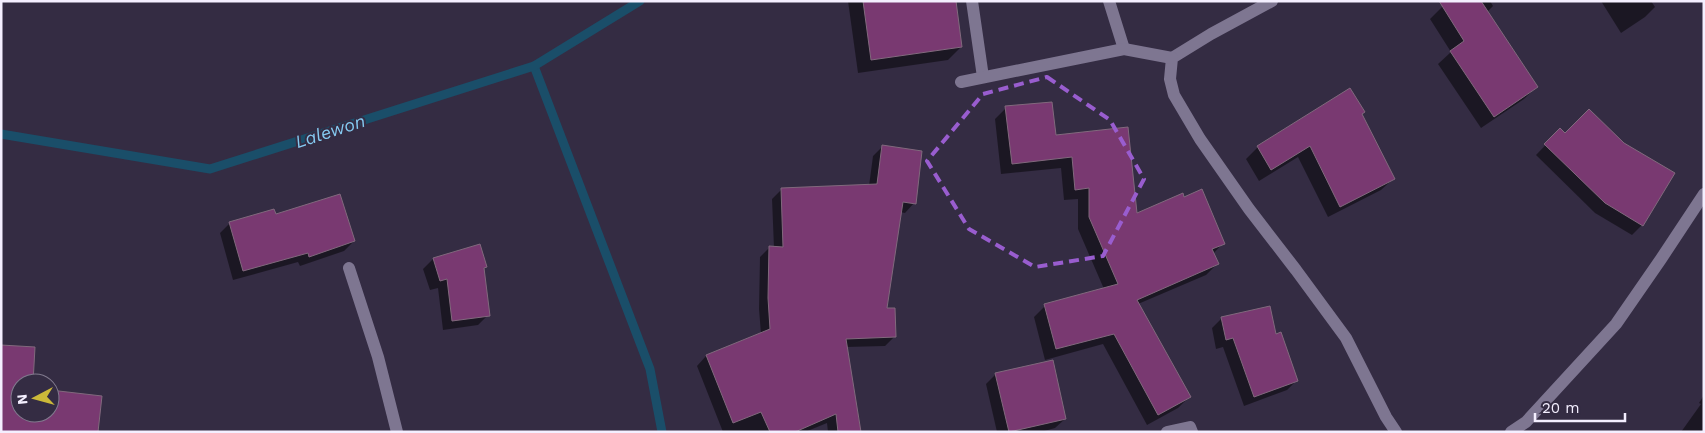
<svg xmlns="http://www.w3.org/2000/svg" width="1705" height="433" viewBox="0 0 1705 433" font-family="'Work Sans',sans-serif">
<rect width="100%" height="100%" fill="#342c43"/>
<g fill="#0007">
<polygon points="848,1 955,1 961,47 948,60 858,73"/>
<polygon points="1451,1 1490,1 1493,6 1487,12 1536,87 1524,99 1481,128 1438,64 1451,52 1430,19 1442,7"/>
<polygon points="1601,1 1651,1 1655,7 1645,17 1621,33"/>
<polygon points="1006,108 1054,136 1136,214 1223,243 1213,254 1217,264 1206,275 1138,304 1189,397 1178,408 1147,425 1103,344 1045,360 1034,317 1045,306 1104,289 1078,229 1078,199 1064,200 1061,168 1001,174 995,119"/>
<polygon points="1361,114 1393,179 1381,190 1328,217 1298,157 1259,181 1246,159 1258,147"/>
<polygon points="1560,130 1642,225 1632,235 1595,213 1536,155"/>
<polygon points="882,147 914,203 905,213 900,212 886,309 895,336 885,346 846,347 861,432 828,432 827,423 805,432 723,432 697,366 706,356 761,334 759,309 760,257 770,247 774,248 772,199 781,190 869,186 873,156"/>
<polygon points="275,216 354,241 344,251 300,266 298,262 233,280 220,233 230,223"/>
<polygon points="479,245 486,267 483,270 488,315 478,325 443,330 438,288 430,290 423,269 433,259"/>
<polygon points="1222,318 1275,336 1297,380 1287,390 1244,406 1223,347 1216,349 1212,328"/>
<polygon points="996,374 1065,419 1055,428 1041,432 997,432 986,384"/>
<polygon points="1704,395 1704,432 1681,432 1701,404 1699,403"/>
</g>
<g fill="none" stroke-linecap="round" stroke-linejoin="round">
<g stroke="#1a4e69" stroke-width="9">
<polyline points="534,66 650,369 662,432"/>
<polyline points="1,134 210,169 534,66 640,1"/>
</g>
</g>
<g fill="#793971" stroke="#81697d">
<polygon points="863,1 956,1 962,47 871,60"/>
<polygon points="1439,1 1481,1 1538,87 1494,117 1450,51 1464,41"/>
<polygon points="1350,88 1365,112 1362,114 1395,179 1340,207 1310,146 1271,170 1257,146"/>
<polygon points="1052,102 1056,135 1128,127 1137,213 1183,193 1184,197 1202,189 1225,244 1212,249 1219,264 1137,300 1191,397 1158,415 1114,334 1056,349 1044,304 1118,284 1089,217 1089,188 1075,190 1072,157 1012,164 1005,106"/>
<polygon points="1589,109 1624,143 1675,173 1643,226 1605,203 1544,144 1560,128 1565,133"/>
<polygon points="882,145 922,151 916,204 903,202 887,308 895,308 896,337 846,339 861,432 838,432 836,414 795,432 770,432 761,412 733,423 706,355 770,329 768,298 769,246 783,247 781,188 877,184"/>
<polygon points="340,194 355,241 309,257 308,253 243,271 229,222 274,209 276,214"/>
<polygon points="480,244 487,267 484,268 490,316 452,321 447,279 440,281 433,258"/>
<polygon points="1270,306 1276,334 1281,332 1298,381 1254,397 1233,338 1226,340 1221,317"/>
<polygon points="1,345 35,347 33,383 20,383 20,413 50,413 50,390 102,396 98,432 1,432"/>
<polygon points="1053,360 1066,419 1009,432 995,373"/>
</g>
<g fill="none" stroke-linecap="round" stroke-linejoin="round">
<g stroke="#7e7691" stroke-width="12">
<polyline points="972,1 983,77"/>
<polyline points="1109,1 1124,49"/>
<polyline points="1272,1 1211,34 1172,58 1170,79 1174,95 1200,139 1249,209 1296,270 1346,338 1386,417 1396,432"/>
<polyline points="961,82 1124,49 1172,58"/>
<polyline points="349,268 378,357 397,432"/>
<polyline points="1167,432 1190,427 1192,432"/>
<polyline points="1511,432 1526,422 1616,324 1661,259 1704,194"/>
</g>
</g>
<path fill="none" stroke="#995dcf" stroke-width="4" stroke-dasharray="10 6" stroke-linejoin="round" d="M1047 77 1110 120 1144 179 1103 256 1035 267 969 229 927 161 983 94Z"/>
<g text-anchor="middle" dominant-baseline="central" stroke-width="4" stroke-linejoin="round" paint-order="stroke">
<g font-size="18" font-style="italic" fill="#85c9f0" stroke="#342c43">
<text transform="translate(330 131) rotate(-18)">Lalewon</text>
</g>
</g>
<rect width="1705" height="433" fill="none" stroke="#f4efff" stroke-width="5"/>
<g transform="translate(35 398) rotate(264)"><circle r="24" fill="#342c43" stroke="#817a8e"/>
<path d="M0-4L9 19L0 12L-9 19Z" fill="#ccb939"/>
<text y="-8" font-size="14" font-weight="bold" text-anchor="middle" fill="#f4efff">N</text>
</g>
<path d="M1535 413v8h90v-8" fill="none" stroke="#f4efff" stroke-width="2.5"/>
<text x="1542" y="413" font-size="15" fill="#f4efff" stroke="#342c43" stroke-width="4" paint-order="stroke">20 m</text>
</svg>
